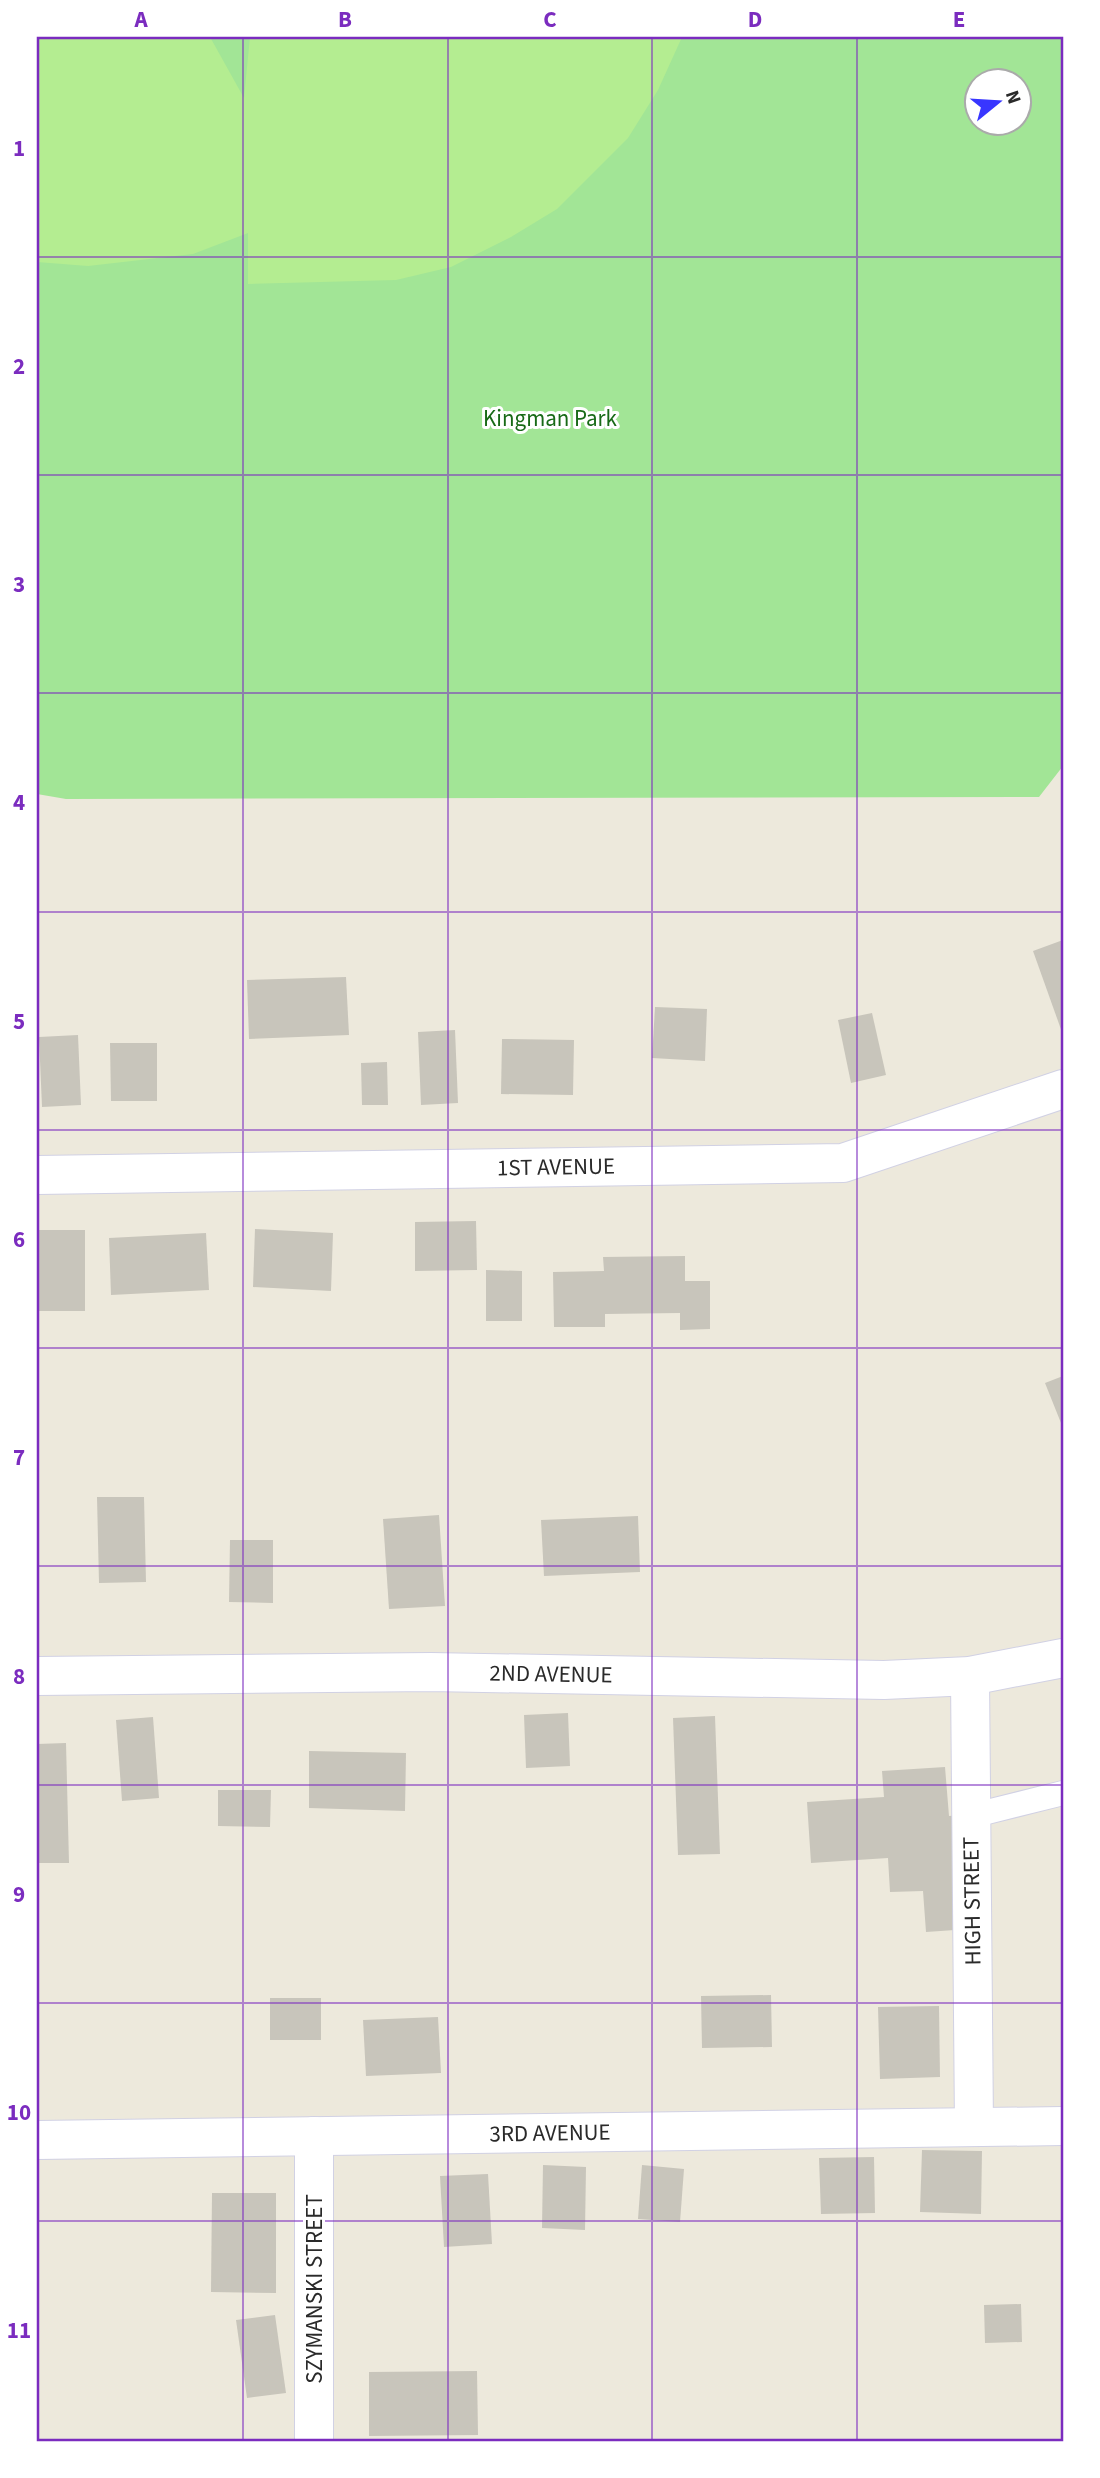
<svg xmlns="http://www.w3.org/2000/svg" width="1100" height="2478" viewBox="0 0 1100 2478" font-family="'Source Sans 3',sans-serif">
<rect width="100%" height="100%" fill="#ede9dc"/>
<path fill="#a2e596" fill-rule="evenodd" d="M37 37H1063V766L1039 797 66 799 37 794ZM978 80H1020V122H978Z"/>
<polygon fill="#b4ed91" points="37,37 210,37 244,98 250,37 682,37 658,90 628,138 557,209 511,237 451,267 396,280 248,284 248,233 193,254 88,266 37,262"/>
<g fill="#c8c5bb">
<polygon points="1063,940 1063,1035 1033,951"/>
<polygon points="346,977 349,1035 249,1039 247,980"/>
<polygon points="655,1007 707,1009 705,1061 652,1058"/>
<polygon points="872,1013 886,1075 851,1083 838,1020"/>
<polygon points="455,1030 458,1103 421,1105 418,1032"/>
<polygon points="78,1035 81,1105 42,1107 39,1037"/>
<polygon points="502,1039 574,1040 573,1095 501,1094"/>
<polygon points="110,1043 157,1043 157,1101 111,1101"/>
<polygon points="387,1062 388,1105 362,1105 361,1063"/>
<polygon points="476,1221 477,1270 415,1271 415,1222"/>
<polygon points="255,1229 333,1233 331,1291 253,1287"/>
<rect x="37" y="1230" width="48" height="81"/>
<polygon points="206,1233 209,1290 111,1295 109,1238"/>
<polygon points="685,1256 685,1281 710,1281 710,1329 680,1330 680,1313 605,1314 605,1327 554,1327 553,1272 604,1271 603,1257"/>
<polygon points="486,1270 522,1271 522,1321 486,1321"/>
<polygon points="1063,1376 1063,1428 1045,1383"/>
<polygon points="97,1497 144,1497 146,1582 99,1583"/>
<polygon points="439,1515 445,1606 389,1609 383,1519"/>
<polygon points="638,1516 640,1572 544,1576 541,1520"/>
<polygon points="230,1540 273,1540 273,1603 229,1602"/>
<polygon points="568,1713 570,1766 526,1768 524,1715"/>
<polygon points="715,1716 720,1854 678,1855 673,1718"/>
<polygon points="153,1717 159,1798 122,1801 116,1720"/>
<polygon points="66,1743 69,1863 37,1863 37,1744"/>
<polygon points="309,1751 406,1753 405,1811 309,1808"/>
<polygon points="945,1767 949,1816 963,1815 955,1930 926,1932 923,1891 890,1892 888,1858 811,1863 807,1802 884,1797 882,1771"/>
<polygon points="218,1790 271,1790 270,1827 218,1826"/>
<polygon points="771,1995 772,2047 702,2048 701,1996"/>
<rect x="270" y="1998" width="51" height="42"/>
<polygon points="939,2006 940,2077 880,2079 878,2007"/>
<polygon points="438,2017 441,2073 366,2076 363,2020"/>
<polygon points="922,2150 982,2151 981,2214 920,2212"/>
<polygon points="874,2157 875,2213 821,2214 819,2158"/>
<polygon points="543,2165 586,2167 585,2230 542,2228"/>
<polygon points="642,2165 684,2169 680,2222 638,2219"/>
<polygon points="488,2174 492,2244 444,2247 440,2176"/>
<polygon points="212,2193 276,2193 276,2293 211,2292"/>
<polygon points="1021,2304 1022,2342 985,2343 984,2305"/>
<polygon points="275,2315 286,2393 247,2398 236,2320"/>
<polygon points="477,2371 478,2435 369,2436 369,2372"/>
</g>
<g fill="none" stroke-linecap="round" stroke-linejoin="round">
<defs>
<polyline id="service" points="971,1816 1063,1793"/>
<g id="minor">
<polyline points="37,1676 431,1672 884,1680 970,1676 1063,1658"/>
<polyline points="970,1676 974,2127"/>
<polyline points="314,2136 314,2441"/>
<polyline points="37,2140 1063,2126"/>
</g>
<polyline id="tertiary" points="37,1175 843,1163 1063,1089"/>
</defs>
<use href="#service" stroke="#d1d1e4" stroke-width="26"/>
<use href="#minor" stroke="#d1d1e4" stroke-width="40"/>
<use href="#tertiary" stroke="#d1d1e4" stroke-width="40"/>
<use href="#service" stroke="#fff" stroke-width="24"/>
<use href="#minor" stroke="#fff" stroke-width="38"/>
<use href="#tertiary" stroke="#fff" stroke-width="38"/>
</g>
<path fill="none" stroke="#7b2cbf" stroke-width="2" stroke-opacity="0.55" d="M243 37V2441M448 37V2441M652 37V2441M857 37V2441M37 257H1063M37 475H1063M37 693H1063M37 912H1063M37 1130H1063M37 1348H1063M37 1566H1063M37 1785H1063M37 2003H1063M37 2221H1063"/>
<g text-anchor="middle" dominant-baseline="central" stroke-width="6" stroke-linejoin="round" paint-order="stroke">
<g font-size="23" fill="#186a17" stroke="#fff">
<text x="550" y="418">Kingman Park</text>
</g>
<g font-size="23" fill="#2a2a2a" stroke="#fff">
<text transform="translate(556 1167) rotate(-1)">1ST AVENUE</text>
<text transform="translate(551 1674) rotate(1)">2ND AVENUE</text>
<text transform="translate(972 1901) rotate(-91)">HIGH STREET</text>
<text transform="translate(550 2133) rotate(-1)">3RD AVENUE</text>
<text transform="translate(314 2289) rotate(-90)">SZYMANSKI STREET</text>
</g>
</g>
<rect width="1100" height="2478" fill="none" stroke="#ffffff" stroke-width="77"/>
<g transform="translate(998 102) rotate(72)"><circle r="33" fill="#ffffff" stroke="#aaaaaa" stroke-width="2"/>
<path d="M0-5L12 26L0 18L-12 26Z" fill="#3836ff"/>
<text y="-10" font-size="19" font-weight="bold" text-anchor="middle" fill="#2a2a2a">N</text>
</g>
<rect x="38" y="38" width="1024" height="2402" fill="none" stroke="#7b2cbf" stroke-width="2.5"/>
<g font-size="23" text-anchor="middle" font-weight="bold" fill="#7b2cbf">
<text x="141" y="27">A</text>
<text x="345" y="27">B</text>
<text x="550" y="27">C</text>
<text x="755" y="27">D</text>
<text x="959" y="27">E</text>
<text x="19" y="156">1</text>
<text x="19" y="374">2</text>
<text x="19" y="592">3</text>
<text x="19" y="810">4</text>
<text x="19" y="1029">5</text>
<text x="19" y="1247">6</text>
<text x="19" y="1465">7</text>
<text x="19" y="1684">8</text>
<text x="19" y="1902">9</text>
<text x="19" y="2120">10</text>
<text x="19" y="2338">11</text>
</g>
</svg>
